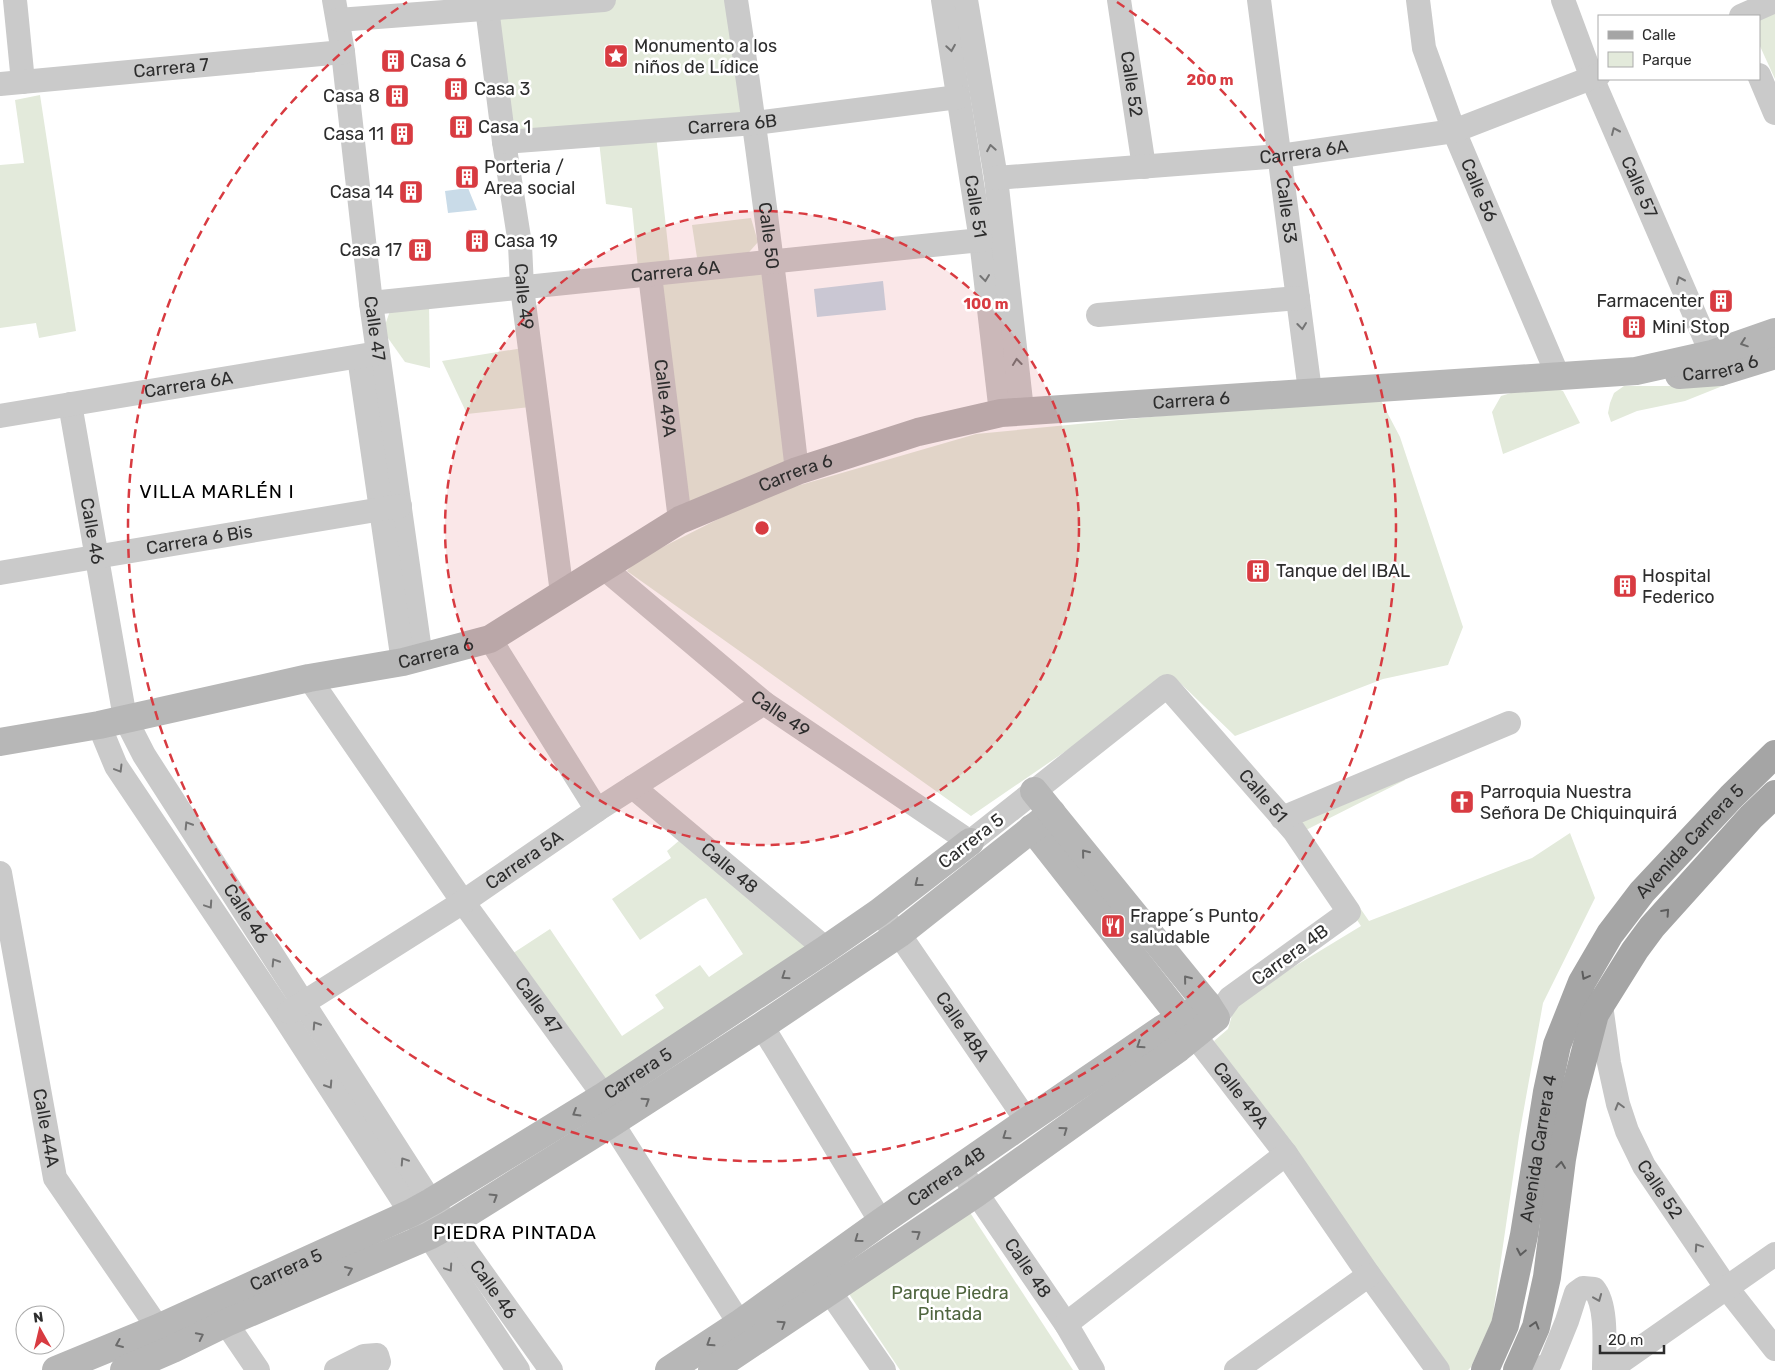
<svg xmlns="http://www.w3.org/2000/svg" width="1775" height="1370" viewBox="0 0 1775 1370" font-family="Rubik,sans-serif">
<rect width="100%" height="100%" fill="#fff"/>
<g fill="#e3eadb">
<polygon points="604,0 736,0 755,123 504,142 487,8"/>
<polygon points="1775,12 1775,79 1759,44 1759,19"/>
<polygon points="40,95 76,331 39,338 36,323 0,328 0,165 24,163 15,100"/>
<polygon points="656,135 670,264 638,268 632,208 606,204 599,141"/>
<polygon points="751,218 758,242 743,259 698,264 692,225"/>
<polygon points="761,269 788,463 685,505 655,279"/>
<polygon points="429,304 430,368 405,362 383,331 391,308"/>
<polygon points="523,348 530,407 467,414 442,361"/>
<polygon points="1735,381 1685,401 1637,411 1611,422 1608,413 1610,403 1614,393 1624,386 1677,386"/>
<polygon points="1548,385 1563,391 1580,423 1503,454 1492,412 1501,396 1521,390"/>
<polygon points="1378,395 1400,437 1463,627 1448,665 1383,679 1235,736 1174,677 971,816 627,571 637,560 766,495 976,434"/>
<polygon points="1403,776 1405,780 1306,830 1369,921 1532,858 1570,833 1595,898 1543,1003 1519,1136 1492,1321 1471,1367 1468,1370 1448,1370 1214,1041 1228,1029 1236,1002 1361,926 1294,825"/>
<polygon points="688,833 826,949 604,1096 504,959 550,929 622,1036 664,1008 655,995 700,965 709,977 743,954 706,898 700,900 640,940 612,899 671,858 667,851"/>
<polygon points="969,1211 1073,1370 900,1370 847,1291"/>
</g>
<g fill="#c9dbe8">
<polygon points="468,188 477,210 448,213 445,191"/>
<polygon points="883,281 886,310 817,317 814,289"/>
</g>
<g fill="none" stroke-linecap="round" stroke-linejoin="round">
<g stroke="#cacaca" stroke-width="24">
<polyline points="15,0 23,82"/>
<path id="s1" d="M334 0 343 52 371 303 421 658"/>
<path id="s2" d="M486 0 504 142 520 244 522 288 562 593"/>
<path id="s3" d="M736 0C760 157 779 314 797 471"/>
<path id="s4" d="M943 0 981 240 1001 413"/>
<polyline points="966,0 996,178 1022,410"/>
<path id="s5" d="M1119 0 1144 167"/>
<path id="s6" d="M1259 0 1310 391"/>
<path id="s7" d="M1418 0 1424 48 1454 131 1558 376"/>
<path id="s8" d="M1563 0 1592 78 1719 371"/>
<polyline points="1741,16 1775,1"/>
<polyline points="338,20 604,0"/>
<polyline points="1759,75 1775,113"/>
<path id="s9" d="M0 84 343 52"/>
<path id="s10" d="M504 142 755 123 958 97"/>
<path id="s11" d="M996 178 1280 156 1454 131 1599 75"/>
<path id="s12" d="M650 275 680 520"/>
<path id="s13" d="M371 303 981 240"/>
<polyline points="1098,315 1298,298"/>
<polyline points="359,357 403,662"/>
<path id="s14" d="M70 404 125 718 144 755 431 1202 551 1370"/>
<path id="s15" d="M0 416 378 353"/>
<path id="s16" d="M604 568 764 703 970 842 1167 686 1294 831 1349 912 1230 998 1216 1018"/>
<path id="s17" d="M0 573 400 506"/>
<polyline points="490,639 597,810"/>
<path id="s18" d="M309 678 463 902 604 1096 612 1123 750 1340"/>
<polyline points="99,725 116,766 283,1015 411,1213 429,1236 518,1370"/>
<path id="s19" d="M633 787 826 949"/>
<polyline points="1282,818 1509,723"/>
<path id="s20" d="M0 873 55 1178 169 1344"/>
<path id="s21" d="M878 913 899 934 1027 1121"/>
<path id="s22" d="M1601 1005 1609 1063 1618 1104 1627 1131 1644 1166 1726 1287 1775 1349"/>
<path id="s23" d="M289 1012 463 902 597 810 764 703"/>
<polyline points="762,1026 881,1222"/>
<path id="s24" d="M1195 1036 1286 1154 1369 1275 1438 1370"/>
<path id="s25" d="M960 1169 1066 1324 1093 1370"/>
<polyline points="830,1292 884,1370"/>
<polyline points="226,1323 258,1370"/>
<polyline points="1066,1324 1286,1154"/>
<polyline points="336,1370 364,1356 377,1355 379,1362 374,1370"/>
<polyline points="1236,1370 1369,1275"/>
<path d="M1538 1370 1550 1363 1567 1321 1576 1293 1583 1288 1594 1289C1608 1306 1604 1348 1604 1370"/>
<polyline points="1609,1370 1775,1254"/>
</g>
<g stroke="#b7b7b7" stroke-width="28">
<path id="s26" d="M1679 375 1720 372 1775 355"/>
<path id="s27" d="M0 742 99 725 309 678 403 662 490 639 680 520 797 471 918 432 1001 413 1636 371 1712 354 1775 332"/>
<polyline points="1032,828 1193,1033"/>
<path id="s28" d="M56 1370 158 1328 411 1213 431 1202 604 1096 826 949 878 913 970 842"/>
<polyline points="124,1370 173,1349 226,1323 429,1236 449,1225 612,1123 762,1026 899,934 1052,813"/>
<path id="s29" d="M669 1370 739 1324 881 1222 1027 1121 1162 1029 1207 1004"/>
<polyline points="712,1370 975,1194 1179,1048 1216,1018 1207,1004 1034,791"/>
</g>
<g stroke="#a5a5a5" stroke-width="28">
<path id="s30" d="M1485 1370 1505 1325 1524 1235 1547 1092 1557 1045 1582 982 1610 934 1642 892 1731 797 1775 754"/>
<polyline points="1517,1370 1536,1327 1547,1277 1562,1159 1573,1098 1595,1014 1635,950 1652,927 1751,817 1775,794"/>
</g>
</g>
<defs><path id="oneway-chevron" d="M-2-3.5L2.5 0L-2 3.5" fill="none" stroke-width="1.6" stroke-linecap="round" stroke-linejoin="round" transform="scale(1.25)"/></defs>
<g stroke="#747474">
<use href="#oneway-chevron" transform="translate(951 48) rotate(81)"/>
<use href="#oneway-chevron" transform="translate(1615 131) rotate(-114)"/>
<use href="#oneway-chevron" transform="translate(991 148) rotate(-100)"/>
<use href="#oneway-chevron" transform="translate(985 278) rotate(83)"/>
<use href="#oneway-chevron" transform="translate(1680 280) rotate(-114)"/>
<use href="#oneway-chevron" transform="translate(1302 326) rotate(83)"/>
<use href="#oneway-chevron" transform="translate(1017 362) rotate(-96)"/>
<use href="#oneway-chevron" transform="translate(119 769) rotate(59)"/>
<use href="#oneway-chevron" transform="translate(188 825) rotate(-122)"/>
<use href="#oneway-chevron" transform="translate(209 905) rotate(56)"/>
<use href="#oneway-chevron" transform="translate(275 962) rotate(-122)"/>
<use href="#oneway-chevron" transform="translate(316 1025) rotate(-123)"/>
<use href="#oneway-chevron" transform="translate(329 1085) rotate(57)"/>
<use href="#oneway-chevron" transform="translate(1619 1106) rotate(-106)"/>
<use href="#oneway-chevron" transform="translate(404 1161) rotate(-123)"/>
<use href="#oneway-chevron" transform="translate(1698 1247) rotate(-124)"/>
<use href="#oneway-chevron" transform="translate(449 1268) rotate(56)"/>
<use href="#oneway-chevron" transform="translate(1598 1298) rotate(68)"/>
</g>
<g stroke="#6b6b6b">
<use href="#oneway-chevron" transform="translate(1744 343) rotate(161)"/>
<use href="#oneway-chevron" transform="translate(1085 853) rotate(-129)"/>
<use href="#oneway-chevron" transform="translate(918 883) rotate(142)"/>
<use href="#oneway-chevron" transform="translate(785 976) rotate(146)"/>
<use href="#oneway-chevron" transform="translate(1187 979) rotate(-129)"/>
<use href="#oneway-chevron" transform="translate(1140 1045) rotate(146)"/>
<use href="#oneway-chevron" transform="translate(646 1101) rotate(-33)"/>
<use href="#oneway-chevron" transform="translate(576 1113) rotate(149)"/>
<use href="#oneway-chevron" transform="translate(1064 1130) rotate(-36)"/>
<use href="#oneway-chevron" transform="translate(1006 1136) rotate(145)"/>
<use href="#oneway-chevron" transform="translate(494 1197) rotate(-32)"/>
<use href="#oneway-chevron" transform="translate(917 1234) rotate(-34)"/>
<use href="#oneway-chevron" transform="translate(858 1239) rotate(144)"/>
<use href="#oneway-chevron" transform="translate(349 1270) rotate(-23)"/>
<use href="#oneway-chevron" transform="translate(782 1324) rotate(-33)"/>
<use href="#oneway-chevron" transform="translate(200 1336) rotate(-26)"/>
<use href="#oneway-chevron" transform="translate(710 1343) rotate(147)"/>
<use href="#oneway-chevron" transform="translate(119 1344) rotate(157)"/>
</g>
<g stroke="#5d5d5d">
<use href="#oneway-chevron" transform="translate(1666 912) rotate(-48)"/>
<use href="#oneway-chevron" transform="translate(1585 976) rotate(119)"/>
<use href="#oneway-chevron" transform="translate(1561 1165) rotate(-83)"/>
<use href="#oneway-chevron" transform="translate(1521 1252) rotate(101)"/>
<use href="#oneway-chevron" transform="translate(1535 1325) rotate(-73)"/>
</g>
<circle cx="762" cy="528" r="317" fill="#d83b41" fill-opacity=".12"/>
<g fill="none" stroke="#d83b41" stroke-width="2.5" stroke-dasharray="9 6">
<circle cx="762" cy="528" r="317"/>
<path d="M1117 2A634 634 0 1 1 407 2"/>
</g>
<defs>
<symbol id="sight-square" viewBox="-11 -11 22 22"><rect x="-9" y="-9" width="18" height="18" rx="4" fill="#d83b41" stroke="#fff"/><path d="M0-6L1.8-2.2L6-1.7L2.9 1.2L3.7 5.4L0 3.3L-3.7 5.4L-2.9 1.2L-6-1.7L-1.8-2.2Z" fill="#fff"/></symbol>
<symbol id="building-square" viewBox="-11 -11 22 22"><rect x="-9" y="-9" width="18" height="18" rx="4" fill="#d83b41" stroke="#fff"/><path d="M-4-6H4V6H1V3H-1V6H-4ZM-2.5-4.3h1.7v1.8h-1.7ZM.8-4.3h1.7v1.8H.8ZM-2.5-1h1.7V.8h-1.7ZM.8-1h1.7V.8H.8Z" fill="#fff"/></symbol>
<symbol id="church-square" viewBox="-11 -11 22 22"><rect x="-9" y="-9" width="18" height="18" rx="4" fill="#d83b41" stroke="#fff"/><path d="M-1.2-6h2.4v3.5h3.3v2.4h-3.3V6h-2.4V-.1h-3.3v-2.4h3.3Z" fill="#fff"/></symbol>
<symbol id="restaurant-square" viewBox="-11 -11 22 22"><rect x="-9" y="-9" width="18" height="18" rx="4" fill="#d83b41" stroke="#fff"/><path d="M-5-6h1v4h1v-4h1v4h1v-4h1v5L-1.5 .5V6h-2V.5L-5-1ZM5-6V6H3V1.5H1.5Q1.5-4 5-6Z" fill="#fff"/></symbol>
</defs>
<g fill-rule="evenodd">
<use href="#sight-square" x="602" y="42" width="28" height="28"/>
<use href="#building-square" x="379" y="47" width="28" height="28"/>
<use href="#building-square" x="442" y="75" width="28" height="28"/>
<use href="#building-square" x="383" y="82" width="28" height="28"/>
<use href="#building-square" x="447" y="113" width="28" height="28"/>
<use href="#building-square" x="388" y="120" width="28" height="28"/>
<use href="#building-square" x="453" y="163" width="28" height="28"/>
<use href="#building-square" x="397" y="178" width="28" height="28"/>
<use href="#building-square" x="463" y="227" width="28" height="28"/>
<use href="#building-square" x="406" y="236" width="28" height="28"/>
<use href="#building-square" x="1707" y="287" width="28" height="28"/>
<use href="#building-square" x="1620" y="313" width="28" height="28"/>
<use href="#building-square" x="1244" y="557" width="28" height="28"/>
<use href="#building-square" x="1611" y="572" width="28" height="28"/>
<use href="#church-square" x="1448" y="788" width="28" height="28"/>
<use href="#restaurant-square" x="1099" y="912" width="28" height="28"/>
</g>
<g text-anchor="middle" dominant-baseline="central" stroke-width="5" stroke-linejoin="round" paint-order="stroke">
<g font-size="18" fill="#2d2d2d" stroke="#fff" text-anchor="start">
<text x="634" y="46">Monumento a los<tspan x="634" dy="21">niños de Lídice</tspan></text>
<text x="410" y="61">Casa 6</text>
<text x="474" y="89">Casa 3</text>
<text x="380" y="96" text-anchor="end">Casa 8</text>
<text x="478" y="127">Casa 1</text>
<text x="384" y="134" text-anchor="end">Casa 11</text>
<text x="484" y="167">Porteria /<tspan x="484" dy="21">Area social</tspan></text>
<text x="394" y="192" text-anchor="end">Casa 14</text>
<text x="494" y="241">Casa 19</text>
<text x="402" y="250" text-anchor="end">Casa 17</text>
<text x="1704" y="301" text-anchor="end">Farmacenter</text>
<text x="1652" y="327">Mini Stop</text>
<text x="1276" y="571">Tanque del IBAL</text>
<text x="1642" y="576">Hospital<tspan x="1642" dy="21">Federico</tspan></text>
<text x="1480" y="792">Parroquia Nuestra<tspan x="1480" dy="21">Señora De Chiquinquirá</tspan></text>
<text x="1130" y="916">Frappe´s Punto<tspan x="1130" dy="21">saludable</tspan></text>
</g>
<g font-size="18" fill="#2d2d2d" stroke="#fff">
<text stroke="none"><textPath href="#s9" startOffset="172">Carrera 7</textPath></text>
<text stroke="none"><textPath href="#s5" startOffset="85">Calle 52</textPath></text>
<text stroke="none"><textPath href="#s10" startOffset="229">Carrera 6B</textPath></text>
<text stroke="none"><textPath href="#s11" startOffset="309">Carrera 6A</textPath></text>
<text stroke="none"><textPath href="#s8" startOffset="202">Calle 57</textPath></text>
<text stroke="none"><textPath href="#s7" startOffset="201">Calle 56</textPath></text>
<text stroke="none"><textPath href="#s4" startOffset="209">Calle 51</textPath></text>
<text stroke="none"><textPath href="#s6" startOffset="212">Calle 53</textPath></text>
<text stroke="none"><textPath href="#s3" startOffset="238">Calle 50</textPath></text>
<text stroke="none"><textPath href="#s13" startOffset="306">Carrera 6A</textPath></text>
<text stroke="none"><textPath href="#s2" startOffset="299">Calle 49</textPath></text>
<text stroke="none"><textPath href="#s1" startOffset="331">Calle 47</textPath></text>
<text stroke="none"><textPath href="#s26" startOffset="42">Carrera 6</textPath></text>
<text stroke="none"><textPath href="#s15" startOffset="191">Carrera 6A</textPath></text>
<text stroke="none"><textPath href="#s12" startOffset="124">Calle 49A</textPath></text>
<text stroke="none"><textPath href="#s27" startOffset="1255">Carrera 6</textPath></text>
<text stroke="none"><textPath href="#s27" startOffset="850">Carrera 6</textPath></text>
<text stroke="none"><textPath href="#s14" startOffset="129">Calle 46</textPath></text>
<text stroke="none"><textPath href="#s17" startOffset="202">Carrera 6 Bis</textPath></text>
<text stroke="none"><textPath href="#s27" startOffset="445">Carrera 6</textPath></text>
<text stroke="none"><textPath href="#s16" startOffset="229">Calle 49</textPath></text>
<text stroke="none"><textPath href="#s16" startOffset="855">Calle 51</textPath></text>
<text transform="translate(971 841) rotate(-38)">Carrera 5</text>
<text stroke="none"><textPath href="#s30" startOffset="580">Avenida Carrera 5</textPath></text>
<text stroke="none"><textPath href="#s23" startOffset="280">Carrera 5A</textPath></text>
<text stroke="none"><textPath href="#s19" startOffset="126">Calle 48</textPath></text>
<text stroke="none"><textPath href="#s14" startOffset="549">Calle 46</textPath></text>
<text transform="translate(1290 955) rotate(-36)">Carrera 4B</text>
<text stroke="none"><textPath href="#s18" startOffset="400">Calle 47</textPath></text>
<text stroke="none"><textPath href="#s21" startOffset="142">Calle 48A</textPath></text>
<text stroke="none"><textPath href="#s28" startOffset="655">Carrera 5</textPath></text>
<text stroke="none"><textPath href="#s24" startOffset="75">Calle 49A</textPath></text>
<text stroke="none"><textPath href="#s20" startOffset="259">Calle 44A</textPath></text>
<text stroke="none"><textPath href="#s30" startOffset="229">Avenida Carrera 4</textPath></text>
<text stroke="none"><textPath href="#s29" startOffset="338">Carrera 4B</textPath></text>
<text stroke="none"><textPath href="#s22" startOffset="196">Calle 52</textPath></text>
<text stroke="none"><textPath href="#s25" startOffset="120">Calle 48</textPath></text>
<text stroke="none"><textPath href="#s28" startOffset="251">Carrera 5</textPath></text>
<text stroke="none"><textPath href="#s14" startOffset="999">Calle 46</textPath></text>
</g>
<g font-size="18" fill="#4f653e" stroke="#fff">
<text x="950" y="1293">Parque Piedra<tspan x="950" dy="21">Pintada</tspan></text>
</g>
<g font-size="19" letter-spacing="1" fill="#000" stroke="#fff">
<text x="217" y="491">VILLA MARLÉN I</text>
<text x="515" y="1232">PIEDRA PINTADA</text>
</g>
</g>
<circle cx="762" cy="528" r="8" fill="#d83b41" stroke="#fff" stroke-width="2.5"/>
<g font-size="15" text-anchor="middle" font-weight="bold" fill="#d83b41" stroke="#fff" stroke-width="5" stroke-linejoin="round" paint-order="stroke">
<text x="1210" y="85">200 m</text>
<text x="986" y="309">100 m</text>
</g>
<rect x="1598" y="15" width="162" height="65" fill="#ffffff" stroke="#ababab"/>
<rect x="1608" y="31" width="25" height="8" fill="#a5a5a5" stroke="#ababab"/>
<text x="1642" y="40" font-size="15" fill="#2d2d2d">Calle</text>
<rect x="1608" y="52" width="25" height="15" fill="#e3eadb" stroke="#ababab"/>
<text x="1642" y="65" font-size="15" fill="#2d2d2d">Parque</text>
<g transform="translate(40 1330) rotate(352)"><circle r="24" fill="#ffffff" stroke="#ababab"/>
<path d="M0-4L9 19L0 12L-9 19Z" fill="#d83b41"/>
<text y="-8" font-size="14" font-weight="bold" text-anchor="middle" fill="#2d2d2d">N</text>
</g>
<path d="M1600 1345v8h64v-8" fill="none" stroke="#2d2d2d" stroke-width="2.5"/>
<text x="1608" y="1345" font-size="15" fill="#2d2d2d" stroke="#ffffff" stroke-width="4" paint-order="stroke">20 m</text>
</svg>
